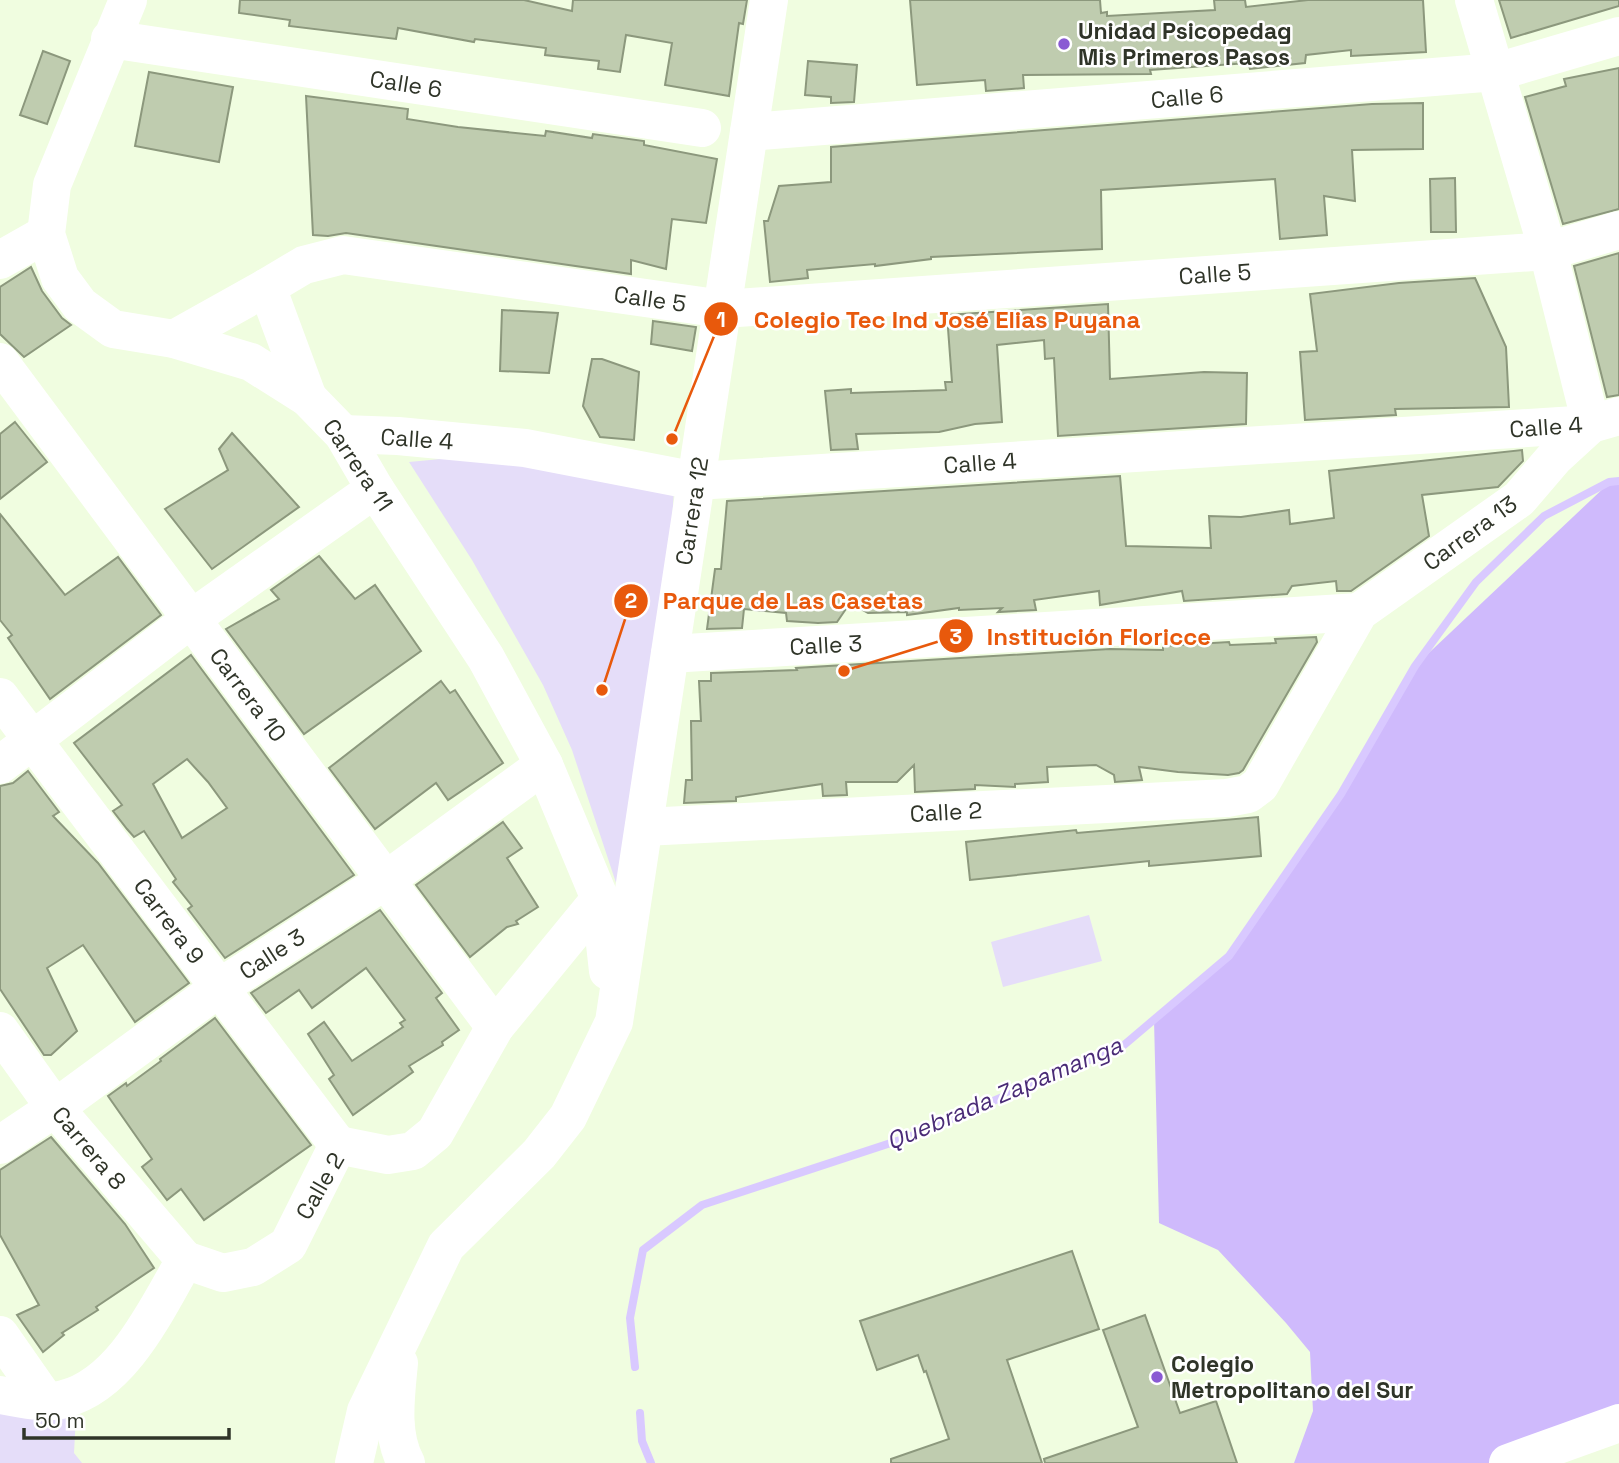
<svg xmlns="http://www.w3.org/2000/svg" width="1619" height="1463" viewBox="0 0 1619 1463" font-family="'Space Grotesk',sans-serif">
<rect width="100%" height="100%" fill="#f0fde0"/>
<g fill="#e5ddf9">
<polygon points="451,458 526,465 674,489 667,602 626,913 572,750 543,685 472,560 409,462"/>
<polygon points="1089,915 1102,961 1003,987 991,942"/>
<polygon points="0,1392 77,1397 74,1453 82,1463 0,1463"/>
</g>
<polygon fill="#cfbafc" points="1619,481 1619,1423 1508,1463 1294,1463 1313,1411 1310,1352 1286,1323 1218,1250 1159,1223 1154,1020 1229,956 1341,794 1415,666 1609,483"/>
<g fill="none" stroke-linecap="round" stroke-linejoin="round">
<g stroke="#d9c9ff" stroke-width="8">
<polyline points="635,1367 630,1318 643,1250 702,1205 909,1137 1124,1045 1229,956 1341,794 1415,666 1476,582 1544,516 1609,482 1619,481"/>
<polyline points="640,1413 642,1441 651,1463"/>
</g>
</g>
<g fill="#bfccaf" stroke="#8c987d" stroke-width="2" fill-rule="evenodd">
<polygon points="240,0 524,0 572,11 573,0 747,0 743,24 739,23 729,96 665,85 672,43 626,35 620,72 598,69 599,61 545,55 546,48 475,39 474,42 398,28 396,39 289,26 290,20 239,13"/>
<polygon points="910,0 1100,0 1101,13 1107,12 1107,16 1215,10 1214,0 1245,0 1246,7 1308,0 1423,0 1426,52 1351,56 1351,50 1306,55 1305,63 1250,69 1248,63 1150,70 1151,74 1023,75 1024,88 986,91 985,80 917,85"/>
<polygon points="1499,0 1619,0 1619,6 1511,38"/>
<polygon points="43,51 70,61 47,124 20,115"/>
<polygon points="808,61 857,65 854,102 831,103 831,97 805,95"/>
<polygon points="1619,68 1619,209 1563,224 1525,97 1566,86 1564,79"/>
<polygon points="149,72 233,87 219,162 135,146"/>
<polygon points="306,96 408,109 407,119 458,127 545,136 546,131 592,138 593,134 644,141 644,145 717,159 706,223 672,219 666,269 631,260 631,274 346,233 328,236 313,235"/>
<polygon points="1423,103 1423,149 1352,150 1355,201 1324,196 1327,235 1280,239 1275,179 1101,190 1102,249 931,257 931,259 875,266 875,264 807,270 808,278 770,282 764,221 768,221 779,186 831,182 831,147 1372,104"/>
<polygon points="1455,178 1456,232 1431,232 1430,179"/>
<polygon points="1619,253 1619,395 1607,397 1574,266"/>
<polygon points="31,267 42,291 62,318 71,325 24,357 0,334 0,287"/>
<polygon points="1475,278 1506,347 1509,407 1395,409 1396,415 1305,420 1300,352 1317,351 1310,294 1399,283"/>
<polygon points="1108,304 1110,379 1204,372 1247,373 1246,424 1058,436 1054,358 1045,359 1044,340 997,345 1002,422 975,424 939,432 856,434 858,449 831,450 825,391 851,389 851,393 946,390 945,382 952,382 947,315"/>
<polygon points="502,310 558,313 549,373 500,371"/>
<polygon points="653,321 696,327 692,351 651,344"/>
<polygon points="592,359 602,359 639,372 634,440 600,437 583,406"/>
<polygon points="15,422 47,462 0,499 0,434"/>
<polygon points="232,433 299,507 212,569 165,509 228,470 219,449"/>
<polygon points="1522,450 1523,461 1498,487 1422,495 1429,536 1351,591 1337,591 1336,581 1292,586 1287,594 1184,601 1182,591 1100,605 1099,591 1034,600 1036,610 998,612 1002,608 959,610 959,608 907,615 907,612 868,613 850,603 837,622 818,623 787,621 786,613 744,609 742,628 707,629 715,569 721,569 727,501 1120,476 1126,546 1211,548 1209,516 1241,517 1289,510 1290,524 1334,518 1329,471"/>
<polygon points="0,514 65,595 118,557 161,615 50,699 8,638 12,635 0,620"/>
<polygon points="319,556 355,599 375,585 421,651 304,734 226,629 279,599 271,590"/>
<polygon points="1316,637 1317,642 1243,770 1239,773 1228,775 1178,772 1139,767 1142,780 1115,782 1114,775 1096,765 1047,767 1048,782 1015,784 1015,787 975,785 975,789 915,792 914,765 897,782 846,782 847,795 823,796 822,784 736,797 736,801 684,803 686,780 692,780 691,721 701,721 699,681 711,681 711,673 797,670 796,668 1110,649 1163,650 1163,646 1229,642 1230,645 1276,643 1275,639"/>
<path d="M191 655 354 875 225 958 188 909 192 906 173 882 176 879 144 831 134 837 127 829 113 811 122 805 74 743ZM187 759 208 782 227 808 182 838 153 784Z"/>
<polygon points="441,681 450,693 455,690 503,763 448,800 436,783 375,829 329,768"/>
<polygon points="28,771 59,812 53,816 98,863 189,983 135,1022 83,945 47,968 77,1031 51,1055 44,1055 0,989 0,786 13,783"/>
<polygon points="1258,817 1261,856 1149,866 1149,861 970,880 966,842 1076,830 1077,833"/>
<polygon points="503,822 522,848 507,858 538,907 516,921 518,924 507,927 470,957 416,885"/>
<polygon points="380,910 442,993 436,998 459,1030 442,1042 443,1045 409,1066 413,1072 353,1115 329,1079 334,1075 308,1034 324,1022 352,1061 403,1027 400,1023 405,1020 366,968 312,1008 299,990 266,1013 251,993"/>
<polygon points="215,1018 311,1145 204,1220 181,1189 167,1200 142,1167 152,1159 108,1096 126,1083 127,1086 161,1061 160,1059"/>
<polygon points="51,1137 125,1224 154,1268 96,1307 98,1310 62,1333 64,1335 43,1352 17,1315 39,1305 0,1235 0,1170"/>
<polygon points="1072,1251 1099,1329 1007,1360 1042,1463 891,1463 891,1459 949,1439 926,1371 924,1372 918,1355 877,1370 860,1321"/>
<polygon points="1145,1315 1180,1413 1216,1401 1237,1463 1045,1463 1044,1459 1138,1427 1103,1330"/>
</g>
<g fill="none" stroke-linecap="round" stroke-linejoin="round">
<g stroke="#fff" stroke-width="38">
<polyline points="128,0 52,185 46,234 60,278 80,305 113,329 174,339 251,362 308,398 343,434 375,489 486,658 544,765 600,899 608,971"/>
<polyline points="110,39 702,128"/>
<polyline points="749,132 1496,72 1619,36"/>
<polyline points="0,260 46,234"/>
<polyline points="174,339 267,287"/>
<polyline points="0,362 495,1027"/>
<polyline points="308,398 267,287 304,265 343,255 723,309 1548,251 1619,230"/>
<polyline points="343,434 398,436 525,448 696,481 1591,424 1619,416"/>
<polyline points="670,654 1359,612"/>
<polyline points="0,697 338,1145"/>
<polyline points="0,765 191,619 375,489"/>
<polyline points="644,827 1227,798 1248,794 1260,785 1359,612 1519,499 1555,457 1591,424 1548,251 1474,0"/>
<polyline points="0,1031 55,1108 185,1260"/>
<polyline points="0,1145 55,1108 219,988 386,880 544,765"/>
<polyline points="338,1145 388,1155 413,1151 435,1133 495,1027 600,899"/>
<polyline points="185,1260 223,1273 253,1267 288,1245 338,1145"/>
<polyline points="0,1335 46,1401"/>
<path d="M399 1363C396 1395 390 1434 406 1463"/>
<path d="M0 1395C20 1398 44 1405 64 1399 123 1384 157 1308 185 1260"/>
<polyline points="354,1463 366,1411 446,1246 539,1154 568,1117 614,1022 769,0"/>
<polyline points="1508,1463 1619,1423"/>
</g>
</g>
<g fill="#8a5ad3" stroke="#fff" stroke-width="2.5">
<circle cx="1064" cy="44" r="7"/>
<circle cx="1157" cy="1377" r="7"/>
</g>
<g text-anchor="middle" dominant-baseline="central" stroke-width="5" stroke-linejoin="round" paint-order="stroke">
<g font-size="23" font-weight="bold" fill="#2f3428" stroke="#fff" text-anchor="start">
<text x="1078" y="31">Unidad Psicopedag<tspan x="1078" dy="26">Mis Primeros Pasos</tspan></text>
<text x="1171" y="1364">Colegio<tspan x="1171" dy="26">Metropolitano del Sur</tspan></text>
</g>
<g font-size="23" fill="#2f3428" stroke="#fff">
<text transform="translate(406 84) rotate(9)">Calle 6</text>
<text transform="translate(1187 97) rotate(-5)">Calle 6</text>
<text transform="translate(1215 274) rotate(-4)">Calle 5</text>
<text transform="translate(650 299) rotate(8)">Calle 5</text>
<text transform="translate(1546 427) rotate(-4)">Calle 4</text>
<text transform="translate(417 439) rotate(4)">Calle 4</text>
<text transform="translate(980 463) rotate(-4)">Calle 4</text>
<text transform="translate(358 465) rotate(56)">Carrera 11</text>
<text transform="translate(692 511) rotate(-81)">Carrera 12</text>
<text transform="translate(1470 533) rotate(-36)">Carrera 13</text>
<text transform="translate(826 645) rotate(-3)">Calle 3</text>
<text transform="translate(248 695) rotate(53)">Carrera 10</text>
<text transform="translate(946 812) rotate(-3)">Calle 2</text>
<text transform="translate(169 921) rotate(53)">Carrera 9</text>
<text transform="translate(272 954) rotate(-33)">Calle 3</text>
<text transform="translate(89 1148) rotate(50)">Carrera 8</text>
<text transform="translate(320 1186) rotate(-60)">Calle 2</text>
</g>
<g font-size="24" font-style="italic" fill="#4a2b77" stroke="#fff">
<text transform="translate(1004 1093) rotate(-23)">Quebrada Zapamanga</text>
</g>
</g>
<path fill="none" stroke="#e8590c" stroke-width="2.5" d="M672 439L721 319M602 690L631 601M844 671L956 636"/>
<g fill="#e8590c" stroke="#fff" stroke-width="2.5">
<circle cx="672" cy="439" r="7"/>
<circle cx="602" cy="690" r="7"/>
<circle cx="844" cy="671" r="7"/>
<circle cx="721" cy="319" r="18"/>
<circle cx="631" cy="601" r="18"/>
<circle cx="956" cy="636" r="18"/>
</g>
<g font-size="21" text-anchor="middle" font-weight="bold" fill="#fff">
<text x="721" y="327">1</text>
<text x="631" y="608">2</text>
<text x="956" y="644">3</text>
</g>
<g font-size="24" text-anchor="middle" font-weight="bold" fill="#e8590c" stroke="#fff" stroke-width="5" stroke-linejoin="round" paint-order="stroke">
<text x="947" y="328">Colegio Tec Ind José Elias Puyana</text>
<text x="793" y="609">Parque de Las Casetas</text>
<text x="1099" y="645">Institución Floricce</text>
</g>
<path d="M24 1428v10h205v-10" fill="none" stroke="#2f3428" stroke-width="3.5"/>
<text x="35" y="1428" font-size="21" fill="#2f3428" stroke="#ffffff" stroke-width="5" paint-order="stroke">50 m</text>
</svg>
